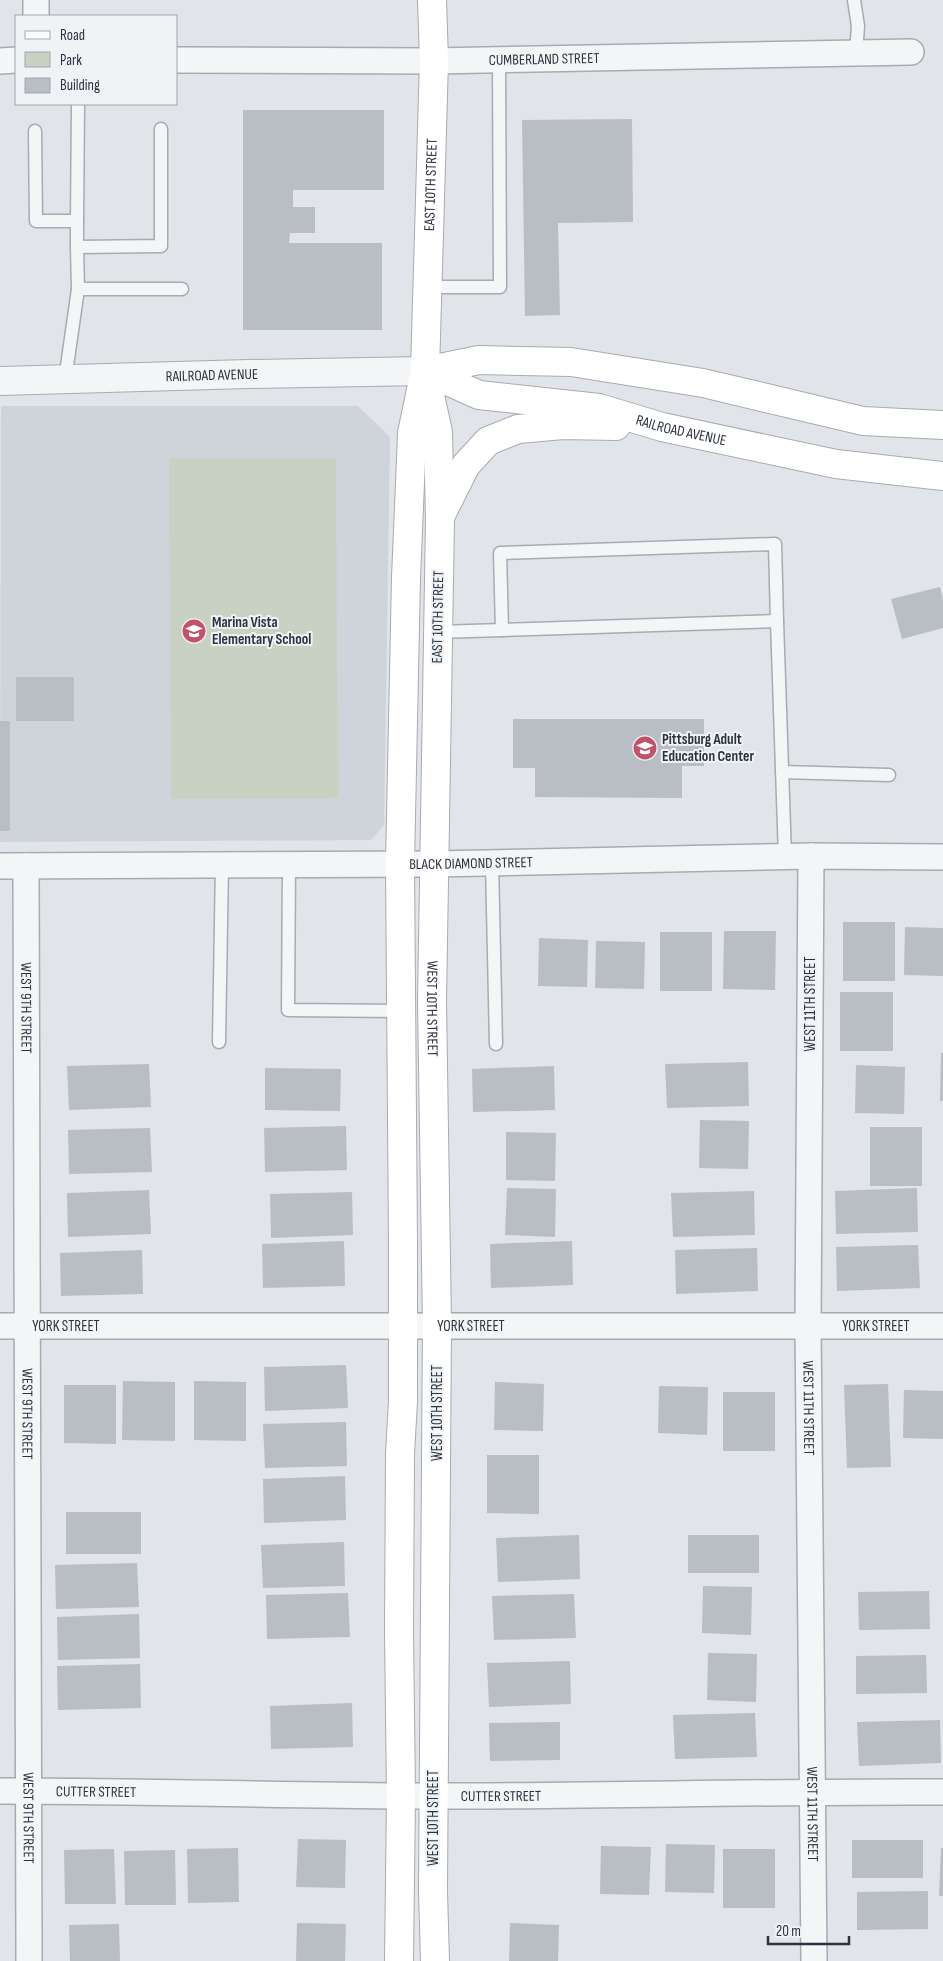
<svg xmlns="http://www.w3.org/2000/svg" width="943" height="1961" viewBox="0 0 943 1961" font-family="'Sofia Sans Condensed',sans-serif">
<rect width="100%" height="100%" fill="#e1e4e8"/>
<polygon fill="#cfd4da" points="1,406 358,406 390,437 384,825 371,840 0,842"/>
<polygon fill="#c8d2c3" points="169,458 336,458 338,798 171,799"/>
<g fill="#b9bec5">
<polygon points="243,110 384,110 384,190 293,190 293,207 315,207 315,233 290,233 289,243 382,243 382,330 243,330"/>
<polygon points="632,119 633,222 558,223 560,315 525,316 522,120"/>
<polygon points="940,587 943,600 943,628 902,639 891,599"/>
<rect x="16" y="677" width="58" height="44"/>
<polygon points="513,719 704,719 704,766 682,766 682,798 535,797 535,768 513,768"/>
<rect x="0" y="721" width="10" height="110"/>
<rect x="843" y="922" width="52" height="59"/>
<polygon points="905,927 943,928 943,976 904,975"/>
<polygon points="724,931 776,931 775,990 723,989"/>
<rect x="660" y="932" width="52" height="59"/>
<polygon points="539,938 588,940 587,987 538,986"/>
<polygon points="596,941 645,942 644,989 595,988"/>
<rect x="840" y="992" width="53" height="59"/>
<polygon points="941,1053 943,1053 943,1101 940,1101"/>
<polygon points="748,1062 749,1106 667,1108 665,1064"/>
<polygon points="149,1064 151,1107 69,1110 67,1066"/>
<polygon points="856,1065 905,1067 904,1114 855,1113"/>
<polygon points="554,1066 555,1110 473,1112 472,1069"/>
<polygon points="265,1068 341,1069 340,1111 265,1110"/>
<polygon points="700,1120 749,1121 748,1169 699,1168"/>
<polygon points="346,1126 347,1170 265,1172 264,1128"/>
<rect x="870" y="1127" width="52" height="59"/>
<polygon points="150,1128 152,1172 69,1174 68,1130"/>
<polygon points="506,1132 556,1133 555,1181 506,1180"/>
<polygon points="507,1188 556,1189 555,1237 505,1235"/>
<polygon points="917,1188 918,1232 836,1234 835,1191"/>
<polygon points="149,1190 151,1234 68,1237 67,1193"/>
<polygon points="754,1191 755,1235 673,1237 671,1193"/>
<polygon points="352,1192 353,1235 271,1238 270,1194"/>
<polygon points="344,1241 345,1286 263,1288 262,1244"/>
<polygon points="572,1241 573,1285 491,1288 490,1244"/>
<polygon points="918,1245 920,1288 837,1291 836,1247"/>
<polygon points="757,1248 758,1291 676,1294 675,1250"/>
<polygon points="142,1250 143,1294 61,1296 60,1253"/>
<polygon points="346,1365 348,1408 265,1411 264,1367"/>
<polygon points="123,1381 175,1382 175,1441 122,1440"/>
<polygon points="194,1381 246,1382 246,1441 194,1440"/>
<polygon points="495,1382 544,1384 543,1431 494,1430"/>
<polygon points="888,1384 891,1467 847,1468 844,1385"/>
<polygon points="64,1385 116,1385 116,1444 64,1443"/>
<polygon points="659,1386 708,1387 707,1435 658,1433"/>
<polygon points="904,1390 943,1391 943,1439 903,1438"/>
<rect x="723" y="1392" width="52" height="59"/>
<polygon points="346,1422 347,1466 265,1468 263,1424"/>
<polygon points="487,1455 539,1455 539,1514 487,1513"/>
<polygon points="345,1476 346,1520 264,1523 263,1479"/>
<rect x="66" y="1512" width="75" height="42"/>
<polygon points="579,1535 580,1579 498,1582 496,1538"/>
<rect x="688" y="1535" width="71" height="38"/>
<polygon points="344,1542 345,1586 263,1588 261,1545"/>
<polygon points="137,1563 139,1607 56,1609 55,1565"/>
<polygon points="703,1586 752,1587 751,1635 702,1633"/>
<polygon points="929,1591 930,1629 859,1630 858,1592"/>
<polygon points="348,1593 350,1637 267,1639 266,1595"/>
<polygon points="574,1594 576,1638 494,1640 492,1596"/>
<polygon points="139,1614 140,1658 58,1660 57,1617"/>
<polygon points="708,1653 757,1654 756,1702 707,1700"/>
<polygon points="926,1655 927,1693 856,1694 856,1656"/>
<polygon points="570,1661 571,1704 489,1707 487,1663"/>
<polygon points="140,1664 141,1708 58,1710 57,1666"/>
<polygon points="352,1703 353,1747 271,1749 270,1706"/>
<polygon points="755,1713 757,1757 675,1759 673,1715"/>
<polygon points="940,1720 941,1763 859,1766 857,1722"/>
<polygon points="560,1722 560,1760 490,1761 489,1723"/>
<polygon points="298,1839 346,1840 345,1888 296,1887"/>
<rect x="852" y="1840" width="71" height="38"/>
<polygon points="666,1844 715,1845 714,1893 665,1892"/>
<polygon points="601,1846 651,1847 649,1895 600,1894"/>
<polygon points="238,1848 239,1902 188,1903 187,1849"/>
<polygon points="941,1848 943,1848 943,1896 939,1896"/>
<polygon points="114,1849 116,1904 65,1904 64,1850"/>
<rect x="723" y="1849" width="52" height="59"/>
<polygon points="175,1850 176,1905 125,1905 124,1851"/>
<polygon points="928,1891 928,1929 857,1930 857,1892"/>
<polygon points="297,1923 346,1924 345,1961 296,1961"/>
<polygon points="510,1923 559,1925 558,1961 509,1961"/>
<polygon points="119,1924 120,1961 70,1961 69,1925"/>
</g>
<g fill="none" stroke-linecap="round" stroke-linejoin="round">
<defs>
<g id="service">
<polyline points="854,0 858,26 856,53"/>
<polyline points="35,131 36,221 77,221 77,247 161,246 161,129"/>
<polyline points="77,221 78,104"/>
<polyline points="77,247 78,289 182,289"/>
<polyline points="427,287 500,287 499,60"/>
<polyline points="65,380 78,289"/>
<polyline points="502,630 500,553 775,544 777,621"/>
<polyline points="438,632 777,621 785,857"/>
<polyline points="782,772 889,775"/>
<polyline points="492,863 496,1044"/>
<polyline points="289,864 288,1010 401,1011"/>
<polyline points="219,1042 222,864"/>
</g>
<g id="minor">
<polyline points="36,16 36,0"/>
<path id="s1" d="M176 60 434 61 911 52"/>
<polyline points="0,61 16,60"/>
<path id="s2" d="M811 856 808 1325 814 1961"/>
<path id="s3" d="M0 866 434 864 811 856 943 857"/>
<path id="s4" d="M26 866 29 1961"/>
<path id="s5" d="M0 1326H943"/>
<path id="s6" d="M0 1791C134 1791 269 1795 403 1796 583 1797 763 1791 943 1792"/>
</g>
<g id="tertiary">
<path id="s7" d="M0 381 248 374 425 371"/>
</g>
<g id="secondary">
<path id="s8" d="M425 371 479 395 599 408 662 427 836 464 943 476"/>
<polyline points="425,371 479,360 571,362 703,383 863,421 943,425"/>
<path id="s9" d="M427 382 438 432 440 519 432 1001 437 1325 433 1891 435 1961"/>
<polyline points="441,515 466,465 488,441 518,429 563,425 616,426"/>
<path id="s10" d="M399 1961 401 1796 399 1631 400 1454 403 1401V1244L400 864 406 578 411 459 412 433 425 371 434 61 432 0"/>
</g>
</defs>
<use href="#service" stroke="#a7abb2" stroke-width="15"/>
<use href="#minor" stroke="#a7abb2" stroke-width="28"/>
<use href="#tertiary" stroke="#a7abb2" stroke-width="30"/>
<use href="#secondary" stroke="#a7abb2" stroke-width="30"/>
<use href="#service" stroke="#f3f5f7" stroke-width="12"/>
<use href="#minor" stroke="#f3f5f7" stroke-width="25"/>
<use href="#tertiary" stroke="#f3f5f7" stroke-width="28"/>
<use href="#secondary" stroke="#fff" stroke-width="28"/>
</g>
<defs>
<symbol id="school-disc" viewBox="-11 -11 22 22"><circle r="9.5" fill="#c35169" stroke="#f0f3f6"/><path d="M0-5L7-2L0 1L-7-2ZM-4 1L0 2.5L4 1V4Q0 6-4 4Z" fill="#fff"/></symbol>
</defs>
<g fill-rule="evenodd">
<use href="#school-disc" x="180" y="617" width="28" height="28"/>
<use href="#school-disc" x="631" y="734" width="28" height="28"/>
</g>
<g text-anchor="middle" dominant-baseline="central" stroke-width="4" stroke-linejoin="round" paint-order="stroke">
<g font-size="15" fill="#2b333f" stroke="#f0f3f6">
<text stroke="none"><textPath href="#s1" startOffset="368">CUMBERLAND STREET</textPath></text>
<text stroke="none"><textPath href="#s10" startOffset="1778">EAST 10TH STREET</textPath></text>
<text stroke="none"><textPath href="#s7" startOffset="212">RAILROAD AVENUE</textPath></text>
<text stroke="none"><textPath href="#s8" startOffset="265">RAILROAD AVENUE</textPath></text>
<text transform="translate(438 617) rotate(-89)">EAST 10TH STREET</text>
<text stroke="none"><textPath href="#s3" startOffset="471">BLACK DIAMOND STREET</textPath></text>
<text transform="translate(810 1004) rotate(-90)">WEST 11TH STREET</text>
<text stroke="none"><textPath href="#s9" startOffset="628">WEST 10TH STREET</textPath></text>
<text stroke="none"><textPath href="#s4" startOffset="142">WEST 9TH STREET</textPath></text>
<text stroke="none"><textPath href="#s5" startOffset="471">YORK STREET</textPath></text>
<text stroke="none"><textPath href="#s5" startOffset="66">YORK STREET</textPath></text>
<text stroke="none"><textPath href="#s5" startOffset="876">YORK STREET</textPath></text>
<text stroke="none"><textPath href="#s2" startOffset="552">WEST 11TH STREET</textPath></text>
<text transform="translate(437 1413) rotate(-90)">WEST 10TH STREET</text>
<text stroke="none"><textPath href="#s4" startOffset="548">WEST 9TH STREET</textPath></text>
<text stroke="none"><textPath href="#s6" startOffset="96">CUTTER STREET</textPath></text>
<text stroke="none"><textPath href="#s6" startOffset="501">CUTTER STREET</textPath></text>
<text stroke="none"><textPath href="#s2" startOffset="958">WEST 11TH STREET</textPath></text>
<text transform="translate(433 1818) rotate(-90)">WEST 10TH STREET</text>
<text stroke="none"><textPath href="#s4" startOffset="952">WEST 9TH STREET</textPath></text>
</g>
<g font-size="15" font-weight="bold" fill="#2b333f" stroke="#f0f3f6" text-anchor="start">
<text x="212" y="622">Marina Vista<tspan x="212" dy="17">Elementary School</tspan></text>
<text x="662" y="739">Pittsburg Adult<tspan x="662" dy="17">Education Center</tspan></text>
</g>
</g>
<rect x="15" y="15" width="162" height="90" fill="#f0f3f6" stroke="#a1a6ad"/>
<rect x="25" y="31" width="25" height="8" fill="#ffffff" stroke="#a1a6ad"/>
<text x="60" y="40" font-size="15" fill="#2b333f">Road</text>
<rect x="25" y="52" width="25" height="15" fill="#c8d2c3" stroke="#a1a6ad"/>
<text x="60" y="65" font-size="15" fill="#2b333f">Park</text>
<rect x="25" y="78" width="25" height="15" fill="#b9bec5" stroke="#a1a6ad"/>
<text x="60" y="90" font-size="15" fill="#2b333f">Building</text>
<path d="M768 1936v8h81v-8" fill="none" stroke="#2b333f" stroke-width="2.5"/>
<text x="776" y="1936" font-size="15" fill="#2b333f" stroke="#f0f3f6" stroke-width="4" paint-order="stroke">20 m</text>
</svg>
